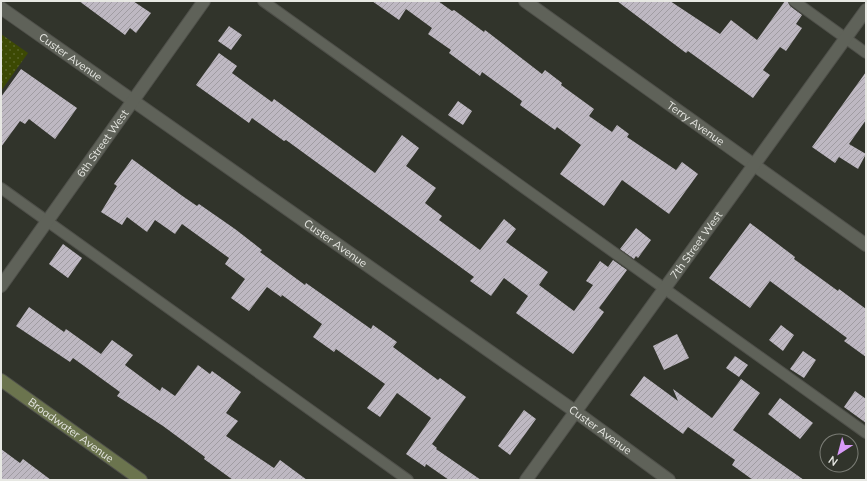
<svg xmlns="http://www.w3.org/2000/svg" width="867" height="481" viewBox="0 0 867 481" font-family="Mulish,sans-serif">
<defs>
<pattern id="grass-dots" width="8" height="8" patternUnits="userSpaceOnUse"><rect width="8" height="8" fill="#3c4903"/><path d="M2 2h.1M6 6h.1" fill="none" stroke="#586328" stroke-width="1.8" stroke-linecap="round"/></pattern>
<pattern id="building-hatch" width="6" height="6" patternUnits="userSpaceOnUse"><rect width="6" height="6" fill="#beb8c2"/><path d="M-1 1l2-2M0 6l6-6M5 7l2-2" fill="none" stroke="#a09ca2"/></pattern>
</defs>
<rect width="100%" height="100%" fill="#31342b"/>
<polygon fill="url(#grass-dots)" points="1,34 28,53 1,91"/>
<g fill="url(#building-hatch)">
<polygon points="79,1 133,1 151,13 136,33 130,28 125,35"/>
<polygon points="372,1 438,1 452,11 454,10 484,32 485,30 542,74 545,70 562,83 561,85 594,109 589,116 612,132 617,125 629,134 627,137 676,170 682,162 698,174 669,214 622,180 604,206 560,174 581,145 557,127 555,130 520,105 522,101 482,72 480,76 449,53 451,50 428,34 432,28 406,9 399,20"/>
<polygon points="617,1 670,1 720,34 731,20 757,40 785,1 788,1 790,6 802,15 796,24 802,28 786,51 780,47 763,70 770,75 753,98 688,51 686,53"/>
<polygon points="229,26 242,35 231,50 218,41"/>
<polygon points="219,53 237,66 232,73 272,102 274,99 375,173 402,135 419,148 406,166 436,188 425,203 442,216 439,220 480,250 504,219 516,229 506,242 548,272 539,285 574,311 593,285 586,281 600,261 608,267 613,260 627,270 599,308 604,312 573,354 516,313 528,296 504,278 491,296 470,281 474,277 286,140 284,141 252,118 249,123 196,85"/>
<polygon points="21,69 77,108 55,139 29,119 25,124 20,121 1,147 1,97"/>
<polygon points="866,72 866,120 849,144 866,154 858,169 839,157 835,163 812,147"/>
<polygon points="458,101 472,111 463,125 448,115"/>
<polygon points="132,159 181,195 197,206 199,204 235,229 262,250 260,252 305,285 306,283 371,329 373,325 397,342 393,347 438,380 440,378 466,397 432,444 437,448 436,449 481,480 449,480 426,464 425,467 406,454 431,418 397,393 380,417 367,408 385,384 336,349 334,352 313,337 322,324 282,295 281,297 267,287 249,311 231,298 245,279 225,264 229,258 182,224 175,234 155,220 147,232 127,217 122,225 101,212 117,186 114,184"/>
<polygon points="750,223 795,257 794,259 838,291 839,289 866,309 866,357 844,341 847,338 770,281 750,308 709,278"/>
<polygon points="636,228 651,240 638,258 636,256 634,259 620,249"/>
<polygon points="63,244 82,258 68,278 49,264"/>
<polygon points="29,307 64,332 66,329 101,354 112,340 133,355 125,365 160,391 162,387 175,396 198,365 210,374 212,371 241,392 226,413 238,421 226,436 274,468 280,460 307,480 233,480 204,459 205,457 163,426 117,396 120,392 73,358 70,362 16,326"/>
<polygon points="781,325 794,335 783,351 769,340"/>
<polygon points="677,334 689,358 664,370 653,346"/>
<polygon points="803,351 816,360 804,378 790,369"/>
<polygon points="735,356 748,365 739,377 726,368"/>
<polygon points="644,376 678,401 673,389 712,418 741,379 760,393 733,430 804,480 753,480 732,465 735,460 688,427 683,434 630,395"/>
<polygon points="855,391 866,399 866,423 844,407"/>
<polygon points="780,398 813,423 800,439 768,414"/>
<polygon points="524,410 536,419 510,455 498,446"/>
<polygon points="1,449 20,463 23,459 51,480 1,480"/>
</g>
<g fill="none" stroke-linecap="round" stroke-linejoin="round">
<defs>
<g id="service">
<polyline points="263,1 866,433"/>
<polyline points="794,1 866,53"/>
<polyline points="1,188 408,480"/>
</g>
<g id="minor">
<path id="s1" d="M525 1 866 245"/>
<path id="s2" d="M1 8 576 412 669 480"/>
<path id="s3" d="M526 480 866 10"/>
</g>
<g id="tertiary">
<path id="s4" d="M1 286 204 1"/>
</g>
<g id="secondary">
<path id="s5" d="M1 380 141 480"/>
</g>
</defs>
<use href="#service" stroke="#4f504a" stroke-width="12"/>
<use href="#minor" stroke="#4f504a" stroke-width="14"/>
<use href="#tertiary" stroke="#4f504a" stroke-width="14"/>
<use href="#secondary" stroke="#4f504a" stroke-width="14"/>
<use href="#service" stroke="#5f6259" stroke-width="10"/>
<use href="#minor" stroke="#5f6259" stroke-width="12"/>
<use href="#tertiary" stroke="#5f6259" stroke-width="12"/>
<use href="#secondary" stroke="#6b744e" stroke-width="12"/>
</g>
<g text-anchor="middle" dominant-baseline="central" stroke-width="4" stroke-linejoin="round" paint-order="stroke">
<g font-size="11" fill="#e7e8e3" stroke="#31342b">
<text stroke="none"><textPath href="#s2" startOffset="85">Custer Avenue</textPath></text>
<text stroke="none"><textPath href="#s1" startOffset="210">Terry Avenue</textPath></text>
<text stroke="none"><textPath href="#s4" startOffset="175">6th Street West</textPath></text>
<text stroke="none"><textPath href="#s2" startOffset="409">Custer Avenue</textPath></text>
<text stroke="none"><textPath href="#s3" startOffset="290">7th Street West</textPath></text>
<text stroke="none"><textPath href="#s5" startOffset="86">Broadwater Avenue</textPath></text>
<text stroke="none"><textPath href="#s2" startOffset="733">Custer Avenue</textPath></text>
</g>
</g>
<rect width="867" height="481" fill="none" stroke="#e7e8e3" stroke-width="4"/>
<g transform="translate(839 453) rotate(216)"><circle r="19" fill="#31342b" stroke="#7a7c75"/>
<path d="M0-3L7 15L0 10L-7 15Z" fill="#d89af8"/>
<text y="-6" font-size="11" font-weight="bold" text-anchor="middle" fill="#e7e8e3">N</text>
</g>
</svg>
